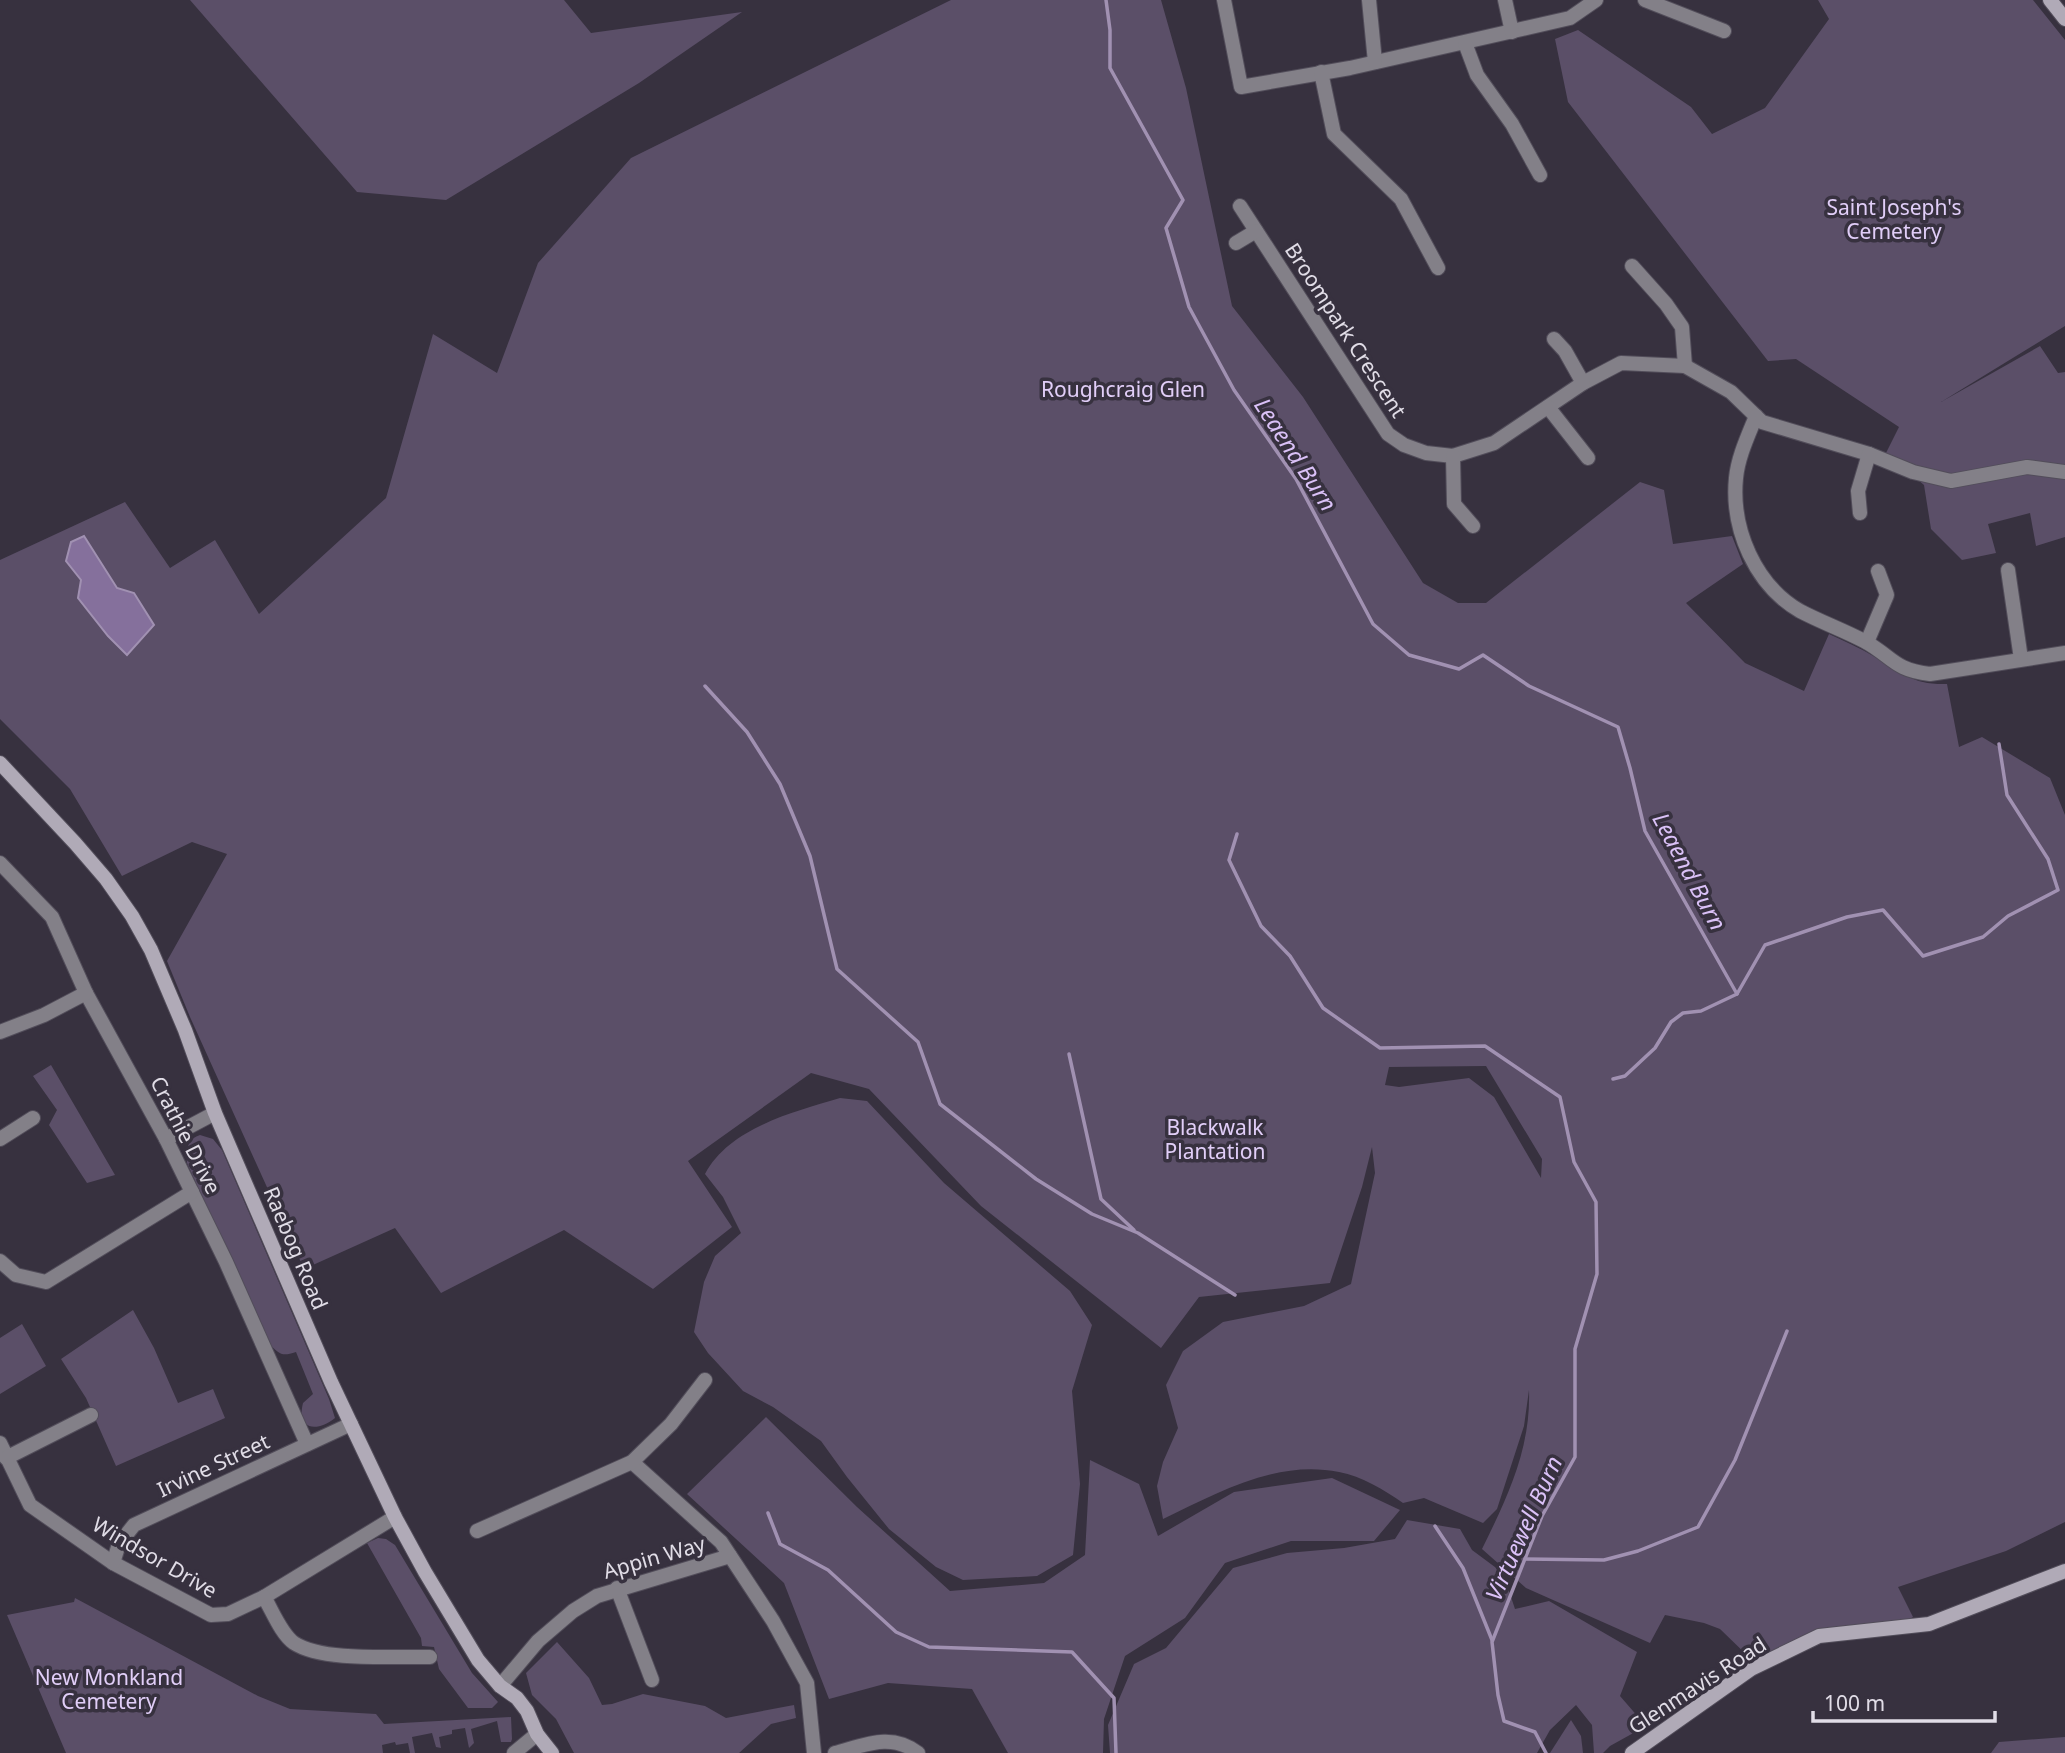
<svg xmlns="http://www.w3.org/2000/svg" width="2065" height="1753" viewBox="0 0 2065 1753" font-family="'Noto Sans',sans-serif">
<rect width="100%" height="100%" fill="#37313f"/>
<g fill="#5b4f68" fill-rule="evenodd">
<polygon points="190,0 564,0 591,33 742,12 639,83 446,200 357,192"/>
<path d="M951 0H1161L1186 88 1232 306 1303 397 1423 583 1458 603H1486L1640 482 1664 490 1673 544 1732 536 1743 564 1686 603 1745 663 1804 691 1829 634C1844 641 1860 648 1875 657 1902 673 1913 685 1947 684L1959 747 1982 737 2050 778 2065 815V1522L2006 1551 1898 1587 1913 1617 1906 1622 1818 1631 1752 1660 1720 1629 1704 1623 1665 1615 1650 1643 1526 1588 1482 1549C1507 1498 1531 1449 1529 1390L1524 1426 1497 1509 1483 1523 1424 1498 1403 1503C1384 1490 1362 1476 1339 1472 1277 1459 1217 1493 1163 1519L1157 1486 1163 1462 1178 1428 1166 1385 1183 1351 1223 1322 1304 1306 1351 1284 1375 1173 1372 1147 1362 1187 1330 1283 1199 1297 1161 1348 981 1206 869 1089 811 1073 688 1161 732 1227 653 1289 564 1230 441 1293 395 1228 304 1269 190 1017 167 961 227 854 192 842 122 876 70 789 0 719V560L125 502 170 568 215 540 259 614 386 498 433 334 497 373 538 263 631 158ZM1486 1066 1542 1159 1541 1178 1494 1097 1469 1078 1399 1087 1385 1085 1389 1067Z"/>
<polygon points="1818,0 2033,0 2065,40 2065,326 1941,402 2040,346 2058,373 2065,372 2065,537 2036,546 2030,513 1988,524 1996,553 1962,560 1931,529 1924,485 1886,453 1899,427 1796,359 1768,361 1568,102 1555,39 1578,30 1691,107 1712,134 1765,108 1829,19"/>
<polygon points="51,1065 115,1175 87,1183 49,1125 57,1110 33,1076"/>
<path d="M840 1098 867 1101 944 1183 1070 1291 1092 1325 1072 1391 1080 1484 1073 1555 1037 1576 963 1580 936 1567 889 1529 847 1477 821 1441 773 1407 743 1391 708 1353 694 1332 704 1282 715 1256 741 1233 723 1197 705 1174C729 1128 793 1112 840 1098Z"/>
<path d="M200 1135 213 1139 222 1150 329 1399 335 1418C318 1432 296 1431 303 1403L313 1394 296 1352C281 1357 280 1354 268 1343L187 1163C186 1150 187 1139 200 1135Z"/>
<polygon points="133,1310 154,1348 178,1403 213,1389 225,1418 116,1466 86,1398 61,1359"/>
<polygon points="22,1324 46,1366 0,1394 0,1338"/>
<polygon points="766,1417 857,1507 950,1591 1044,1583 1085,1555 1090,1460 1139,1484 1158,1536 1234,1492 1332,1478 1400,1510 1374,1541 1291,1541 1225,1563 1185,1618 1125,1656 1104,1719 1103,1753 1008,1753 972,1689 888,1683 829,1699 784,1583 687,1494"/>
<polygon points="1407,1520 1460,1529 1472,1550 1503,1573 1515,1609 1549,1601 1637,1652 1620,1696 1646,1726 1610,1746 1603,1753 1594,1753 1592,1725 1576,1705 1550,1730 1537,1753 1110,1753 1108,1725 1134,1664 1166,1648 1233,1568 1287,1553 1344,1548 1395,1539"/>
<polygon points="378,1538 386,1539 395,1545 472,1673 498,1702 492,1708 468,1708 439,1669 434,1647 422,1646 421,1638 367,1543"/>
<polygon points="75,1598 258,1696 290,1709 376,1714 384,1724 511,1717 512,1739 511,1742 501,1742 497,1721 471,1729 474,1743 469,1748 465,1728 452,1730 452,1734 439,1737 441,1748 436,1747 432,1733 412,1737 415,1753 410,1753 408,1743 396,1745 395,1742 382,1745 383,1753 66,1753 7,1615 74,1602"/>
<polygon points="557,1642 589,1678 602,1705 612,1704 643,1694 705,1706 726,1718 794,1705 796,1718 771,1724 739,1753 574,1753 556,1719 532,1695 526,1673"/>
<polygon points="1571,1720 1581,1736 1583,1753 1550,1753"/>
<polygon points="2065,1737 2065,1753 1991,1753 1999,1742"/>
</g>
<polygon fill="#85709c" stroke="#a191b2" stroke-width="2" points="84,536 117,588 134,593 154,625 127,655 108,636 78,598 81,580 66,561 71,542"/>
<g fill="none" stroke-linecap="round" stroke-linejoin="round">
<g stroke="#a191b2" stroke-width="3.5">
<polyline points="1106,0 1110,30 1110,68 1183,200 1166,228 1189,307 1234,390 1296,479 1373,624 1409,655 1459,669 1483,655 1529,686 1618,727 1630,768 1645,831 1737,994 1765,945 1847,917 1883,910 1923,956 1983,937 2008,916 2058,890 2048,859 2007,795 1999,744"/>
<polyline points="705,686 747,732 780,784 810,856 837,969 918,1042 940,1104 1036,1179 1092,1214 1138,1233 1235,1295"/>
<polyline points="1237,834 1229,860 1261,926 1290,956 1323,1008 1380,1048 1485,1046 1560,1097 1574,1162 1596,1202 1597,1274 1575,1349 1575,1457 1542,1516 1492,1642 1498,1695 1504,1721 1535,1732 1546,1753"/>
<polyline points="1069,1054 1101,1199 1134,1230"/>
<polyline points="1613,1079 1625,1076 1655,1048 1671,1022 1683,1013 1701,1011 1737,994"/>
<polyline points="768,1513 780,1544 828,1570 896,1632 929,1647 1072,1652 1114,1698 1116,1753"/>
<polyline points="1435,1526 1463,1568 1492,1640"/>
<polyline points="1525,1559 1604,1560 1638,1551 1698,1527 1735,1460 1787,1331"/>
</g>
<defs>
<g id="street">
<polyline points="1224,0 1241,87 1350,68 1570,18 1596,0"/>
<polyline points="1369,0 1375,62"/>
<polyline points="1505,0 1512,32"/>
<polyline points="1645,0 1724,31"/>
<polyline points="1465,43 1477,75 1512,124 1540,175"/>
<polyline points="1321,72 1334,134 1401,199 1438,268"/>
<polyline points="1240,206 1388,434 1404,445 1426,453 1453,456 1494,443 1583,383 1621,363 1685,366 1731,392 1762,422 1869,454 1913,472 1951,481 2027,467 2065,472"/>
<polyline points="1236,243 1256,231"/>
<polyline points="1632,266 1666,304 1682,327 1685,366"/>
<polyline points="1554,339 1565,351 1583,383"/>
<polyline points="1548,407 1588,458"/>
<path d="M1756 416C1748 436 1738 457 1736 478 1731 529 1755 585 1800 611 1821 622 1843 630 1864 641 1892 656 1893 670 1930 674L2065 653"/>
<polyline points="1453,456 1454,504 1473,526"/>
<polyline points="1860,513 1858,491 1869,454"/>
<polyline points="2008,570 2021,659"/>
<polyline points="1867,642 1887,595 1878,571"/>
<polyline points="0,863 52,917 86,993 166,1139 226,1262 307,1444"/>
<polyline points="0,1032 44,1015 86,993"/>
<polyline points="0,1139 33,1118"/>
<polyline points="166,1139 215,1113"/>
<polyline points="0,1261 16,1275 46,1282 192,1192"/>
<polyline points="0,1443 30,1505 113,1563 211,1615 228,1614 264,1597 395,1517"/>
<polyline points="6,1458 91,1415"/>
<polyline points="632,1462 721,1542 773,1621 807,1683 814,1753"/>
<polyline points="477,1531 632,1462 671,1424 705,1380"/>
<polyline points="113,1563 119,1544 134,1525 351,1424"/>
<polyline points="617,1588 652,1680"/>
<path d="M264 1597C272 1610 281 1634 294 1643 323 1662 394 1656 430 1657"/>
<polyline points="500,1686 538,1641 573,1611 597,1596 730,1556"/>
<polyline points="514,1753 537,1734"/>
<path d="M835 1753C865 1745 891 1732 918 1753"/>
</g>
<g id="secondary">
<polyline points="2050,0 2065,19"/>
<polyline points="0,763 75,843 106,879 132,916 151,950 185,1030 215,1113 331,1382 395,1517 425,1572 478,1660 500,1686 517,1698 527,1711 537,1734 552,1753"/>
<polyline points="1632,1753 1751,1669 1819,1636 1929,1624 2065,1571"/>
</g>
</defs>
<use href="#street" stroke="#524d5a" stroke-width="16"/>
<use href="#secondary" stroke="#524d5a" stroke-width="16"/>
<use href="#street" stroke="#838088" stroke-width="14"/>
<use href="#secondary" stroke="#b0aab7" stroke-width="14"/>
</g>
<g text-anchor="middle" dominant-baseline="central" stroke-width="7" stroke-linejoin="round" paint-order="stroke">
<g font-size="21" fill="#e1cef8" stroke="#37313f">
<text x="1894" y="207">Saint Joseph's<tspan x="1894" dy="24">Cemetery</tspan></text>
<text x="1123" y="389">Roughcraig Glen</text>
<text x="1215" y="1127">Blackwalk<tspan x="1215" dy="24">Plantation</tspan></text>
<text x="109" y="1677">New Monkland<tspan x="109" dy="24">Cemetery</tspan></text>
</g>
<g font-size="21" fill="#e1dde7" stroke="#37313f">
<text transform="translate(1346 330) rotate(57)">Broompark Crescent</text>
<text transform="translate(186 1135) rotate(63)">Crathie Drive</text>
<text transform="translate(296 1248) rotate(67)">Raebog Road</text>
<text transform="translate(213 1465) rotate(-25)">Irvine Street</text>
<text transform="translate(155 1557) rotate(30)">Windsor Drive</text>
<text transform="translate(654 1557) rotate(-16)">Appin Way</text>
<text transform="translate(1697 1685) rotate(-33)">Glenmavis Road</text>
</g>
<g font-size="23" font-style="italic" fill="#dac1f7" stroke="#37313f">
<text transform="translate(1296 454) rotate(57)">Leaend Burn</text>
<text transform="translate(1690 871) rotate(62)">Leaend Burn</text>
<text transform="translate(1523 1528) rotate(-66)">Virtuewell Burn</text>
</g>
</g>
<path d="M1813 1711v10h182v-10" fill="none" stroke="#e1dde7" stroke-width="3.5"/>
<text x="1824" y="1711" font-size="21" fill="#e1dde7" stroke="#37313f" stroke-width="5" paint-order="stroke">100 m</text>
</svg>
